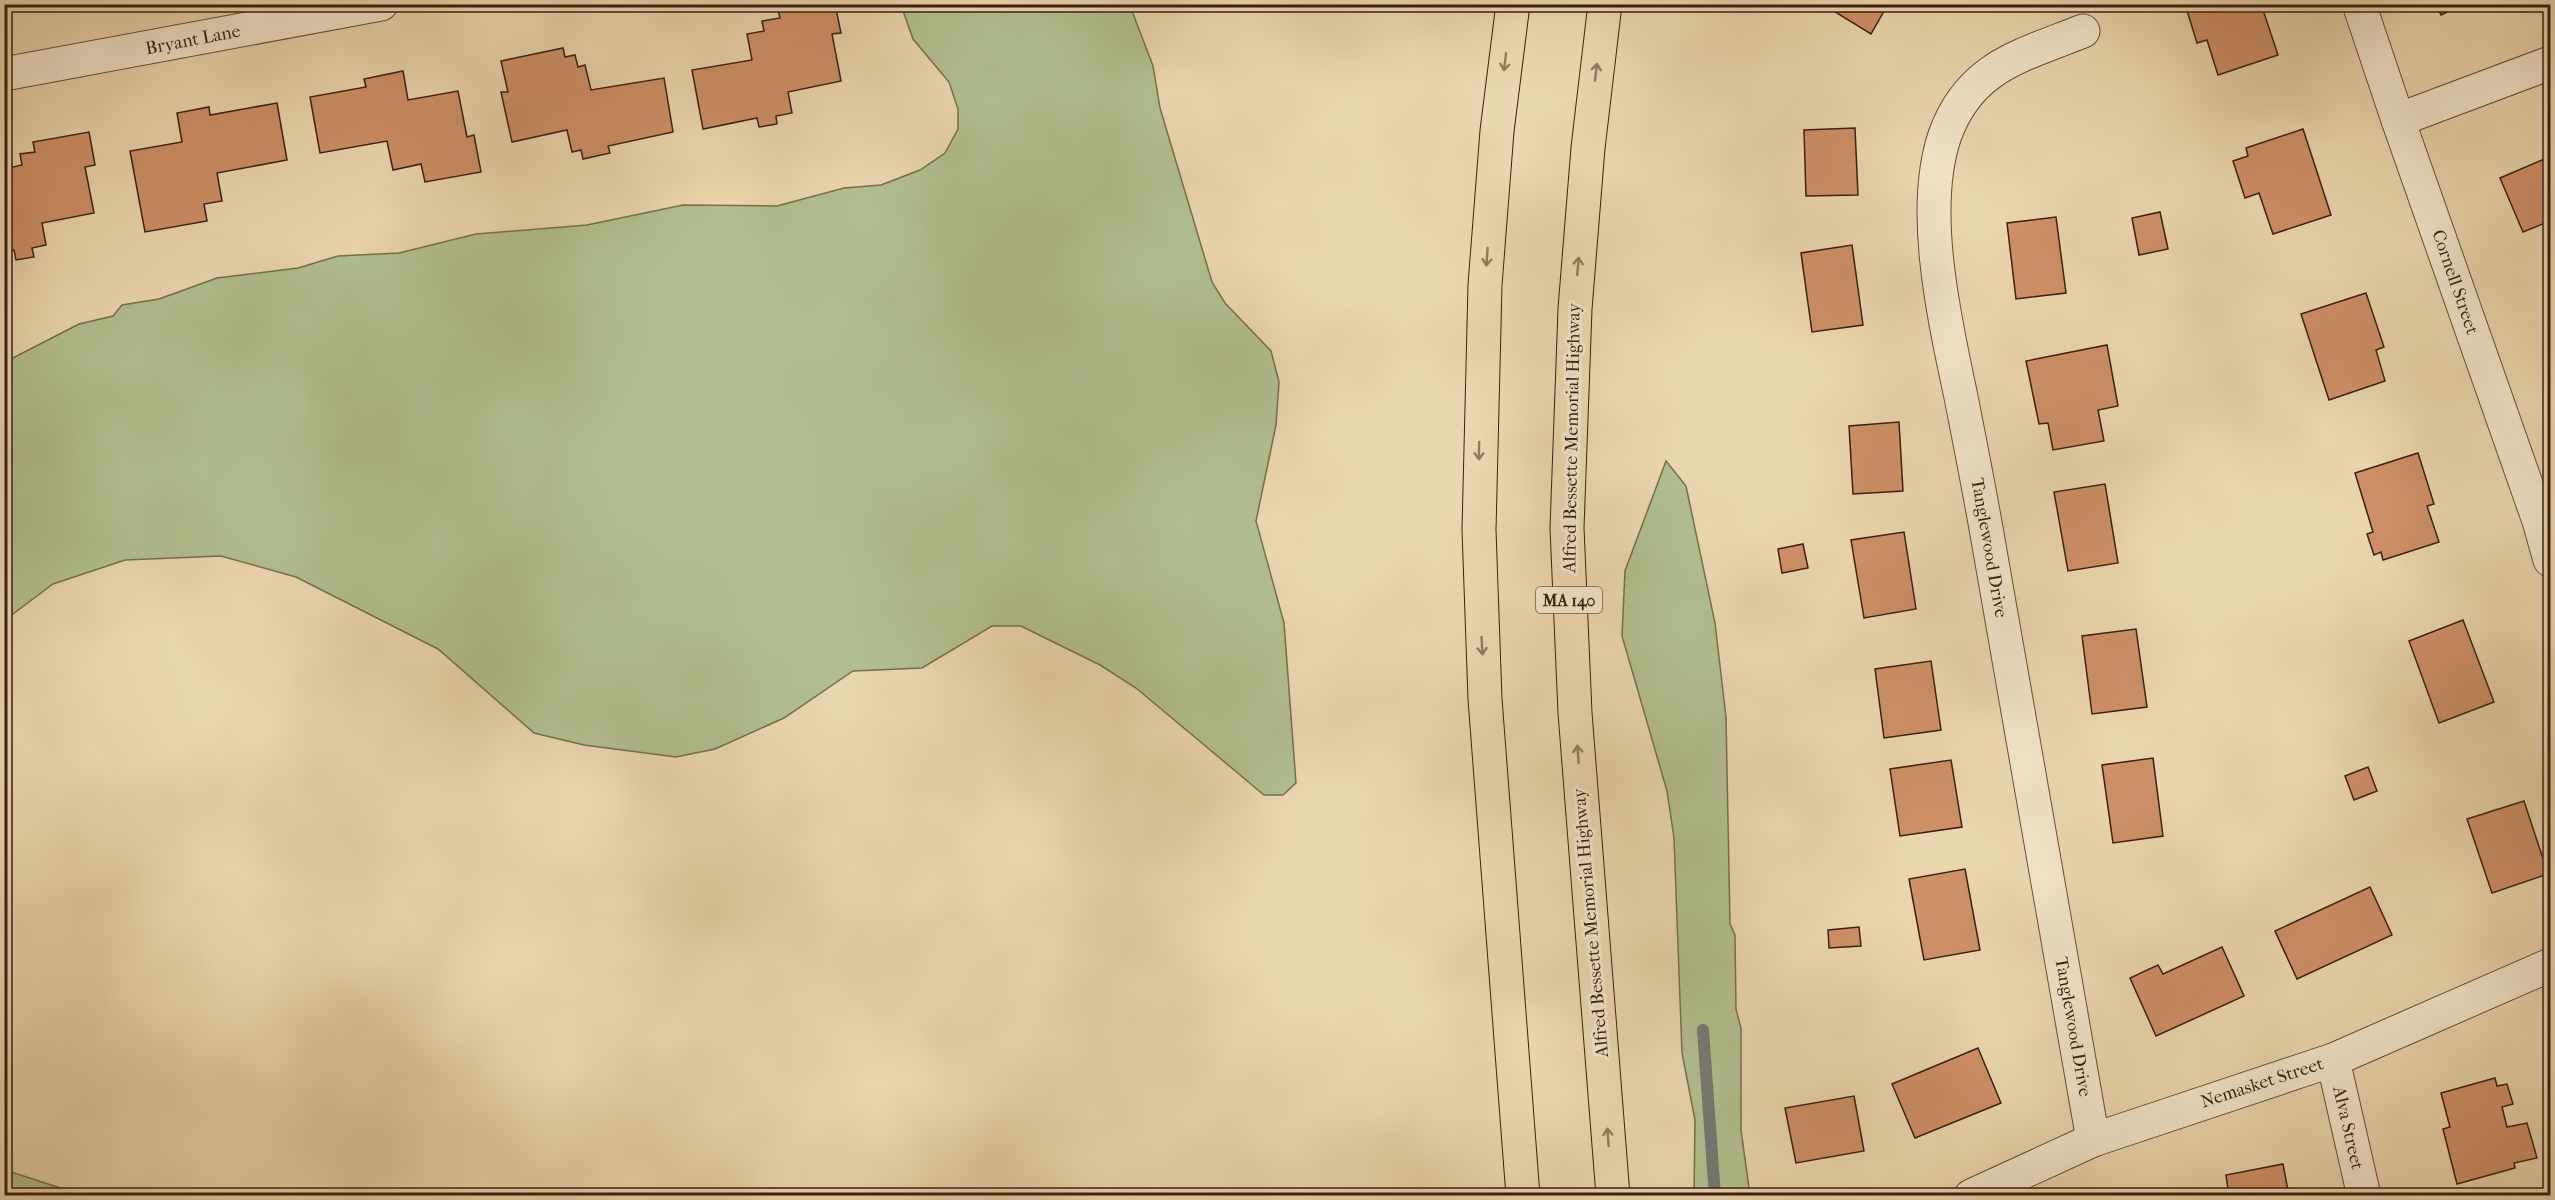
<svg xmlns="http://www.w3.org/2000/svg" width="2555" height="1200" viewBox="0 0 2555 1200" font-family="'IM FELL French Canon',serif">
<rect width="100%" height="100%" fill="#ead6ae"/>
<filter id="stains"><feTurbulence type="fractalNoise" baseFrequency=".00333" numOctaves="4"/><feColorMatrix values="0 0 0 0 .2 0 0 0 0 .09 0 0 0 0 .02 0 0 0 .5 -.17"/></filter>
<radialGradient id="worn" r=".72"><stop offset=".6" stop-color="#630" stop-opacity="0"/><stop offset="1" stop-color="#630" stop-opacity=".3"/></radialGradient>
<g fill="#b1bf8f" stroke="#766e51" stroke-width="1.5">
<polygon points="901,5 1191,5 1176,9 1132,11 1153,66 1160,108 1212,282 1225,303 1271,351 1279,382 1276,425 1256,521 1284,623 1296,783 1283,795 1264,795 1136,688 1100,665 1021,626 992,626 922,668 853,671 784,718 715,749 676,757 584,745 534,733 438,649 296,577 221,556 125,560 53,584 5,620 5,362 79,324 113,316 122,305 159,299 217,278 298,268 338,256 399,253 476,234 587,225 683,205 777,206 844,188 881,185 920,170 945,153 958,129 958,109 949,82 913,39"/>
<polygon points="1666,461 1686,486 1715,623 1726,717 1730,924 1735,935 1736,1009 1741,1028 1741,1130 1750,1195 1694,1195 1695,1120 1682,1053 1674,838 1667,791 1622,636 1625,571"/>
<polygon points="4,1170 5,1170 82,1195 5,1195"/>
</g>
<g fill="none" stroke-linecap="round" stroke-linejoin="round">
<polyline stroke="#767975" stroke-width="12" points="1703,1030 1715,1196"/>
</g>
<g fill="#ce9067" stroke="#3b1e13" stroke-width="1.5">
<polygon points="808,4 835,4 841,33 832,34 841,81 788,92 792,113 776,116 777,124 759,127 757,118 703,129 692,70 752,60 747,34 764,31 762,21 780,18 778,10"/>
<polygon points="1828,4 1888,4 1871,34 1827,7"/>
<polygon points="2185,4 2261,4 2278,55 2218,75 2207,40 2197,43"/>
<polygon points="2436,4 2464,4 2441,15"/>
<polygon points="563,48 565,57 575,55 578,67 585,65 591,90 664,78 673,132 608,146 610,153 583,159 581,150 572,152 567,130 512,142 501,92 508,92 501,61"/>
<polygon points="403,71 408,100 458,91 467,137 474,135 481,172 425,182 421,164 393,170 387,141 320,153 310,97 366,87 364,79"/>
<polygon points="277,103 287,160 217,173 222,201 204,204 207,221 145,232 130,151 182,142 177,113 209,107 210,115"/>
<polygon points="1855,128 1858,195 1806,196 1804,130"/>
<polygon points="2303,129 2331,215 2273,234 2259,193 2245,198 2233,161 2248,156 2246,148"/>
<polygon points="89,132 95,165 85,167 94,213 42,223 46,245 32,248 34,257 16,260 14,250 4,252 4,193 8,193 4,169 22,165 20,154 35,152 33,142"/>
<polygon points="2549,157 2550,221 2523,232 2500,178"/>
<polygon points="2160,212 2168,249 2139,255 2132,218"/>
<polygon points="2056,217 2066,293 2016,299 2007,223"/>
<polygon points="1852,245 1863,325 1812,332 1801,253"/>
<polygon points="2366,293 2384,347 2376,350 2385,381 2329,400 2301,314"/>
<polygon points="2107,345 2118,406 2098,410 2104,441 2053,450 2048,423 2039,424 2026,361"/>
<polygon points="1899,422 1903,491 1853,494 1849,426"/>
<polygon points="2418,453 2434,504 2427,506 2439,542 2383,560 2381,552 2374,555 2367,534 2373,532 2355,473"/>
<polygon points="2105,484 2118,563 2068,571 2054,492"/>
<polygon points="1904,532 1916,609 1864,618 1851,540"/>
<polygon points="1803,544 1808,568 1782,573 1778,549"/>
<polygon points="2463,620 2494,702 2439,723 2409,641"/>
<polygon points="2136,629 2147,707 2092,714 2082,636"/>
<polygon points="1931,661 1941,730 1884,738 1875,669"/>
<polygon points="2153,758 2163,836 2113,843 2102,765"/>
<polygon points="1951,760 1962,827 1900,836 1890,769"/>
<polygon points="2368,767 2377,791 2354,800 2345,776"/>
<polygon points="2524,801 2548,874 2492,893 2467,819"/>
<polygon points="1965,869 1980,950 1924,960 1909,879"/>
<polygon points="2370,887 2392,935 2297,979 2275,931"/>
<polygon points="1859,927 1861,946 1829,948 1828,930"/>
<polygon points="2222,947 2244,996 2156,1036 2130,978 2158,965 2163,974"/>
<polygon points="1978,1048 2001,1103 1915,1138 1892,1084"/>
<polygon points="2495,1078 2497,1086 2507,1084 2513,1104 2502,1107 2507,1127 2527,1123 2537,1158 2514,1163 2515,1168 2457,1184 2443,1129 2450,1127 2441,1093"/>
<polygon points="1854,1096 1864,1151 1796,1163 1785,1108"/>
<polygon points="2283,1164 2289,1196 2229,1196 2226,1175"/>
</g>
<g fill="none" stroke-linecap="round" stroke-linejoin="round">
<defs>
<g id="minor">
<polyline points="2359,4 2398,120 2539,521 2550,560"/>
<path d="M2083 31C2021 56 1970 66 1945 135 1919 210 1945 321 1961 397 1970 443 1979 488 1987 534 2023 736 2058 938 2093 1140"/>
<polyline points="4,74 381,4"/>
<polyline points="2398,120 2550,63"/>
<polyline points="2333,1060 2364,1196"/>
<polyline points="1971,1196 2093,1140 2333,1060 2550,965"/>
</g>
<g id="motorway">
<polyline points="1513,4 1497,131 1485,285 1479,530 1485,699 1523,1196"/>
<polyline points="1605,4 1588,148 1575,309 1567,528 1575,713 1613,1196"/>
</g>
</defs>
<use href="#minor" stroke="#674c3a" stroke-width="35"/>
<use href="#motorway" stroke="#3b1e13" stroke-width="35"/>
<use href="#minor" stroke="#f1e4ca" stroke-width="33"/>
<use href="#motorway" stroke="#ead6ae" stroke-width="33"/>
</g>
<defs><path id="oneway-shaft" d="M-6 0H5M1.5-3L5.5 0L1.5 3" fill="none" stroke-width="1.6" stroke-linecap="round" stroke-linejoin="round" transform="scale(1.5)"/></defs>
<g stroke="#927a60">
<use href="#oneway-shaft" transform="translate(1505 62) rotate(97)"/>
<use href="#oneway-shaft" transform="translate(1596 72) rotate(-83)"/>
<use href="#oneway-shaft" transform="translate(1487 257) rotate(94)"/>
<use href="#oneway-shaft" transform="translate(1578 266) rotate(-85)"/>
<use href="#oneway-shaft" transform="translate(1479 451) rotate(91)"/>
<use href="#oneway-shaft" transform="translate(1482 646) rotate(87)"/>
<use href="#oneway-shaft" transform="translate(1578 754) rotate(-94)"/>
<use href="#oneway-shaft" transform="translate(1608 1137) rotate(-94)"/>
</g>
<g text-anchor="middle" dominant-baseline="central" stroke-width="6" stroke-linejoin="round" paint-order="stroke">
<rect fill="#f1e4ca" stroke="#72594a" stroke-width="1.5" x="1536" y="587" width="66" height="26" rx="4.5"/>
<g font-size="16" font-weight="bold" fill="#3b1e13">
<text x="1569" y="600">MA 140</text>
</g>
<g font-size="18" fill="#3b1e13" stroke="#f1e4ca">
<text transform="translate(193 40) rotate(-11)">Bryant Lane</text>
<text transform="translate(2455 282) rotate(71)">Cornell Street</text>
<text transform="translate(1572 438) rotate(-89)">Alfred Bessette Memorial Highway</text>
<text transform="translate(1989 548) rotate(80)">Tanglewood Drive</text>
<text transform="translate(1591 923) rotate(-95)">Alfred Bessette Memorial Highway</text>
<text transform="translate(2073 1027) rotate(80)">Tanglewood Drive</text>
<text transform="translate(2262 1083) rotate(-18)">Nemasket Street</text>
<text transform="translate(2348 1128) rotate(77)">Alva Street</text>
</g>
</g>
<rect width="2555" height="1200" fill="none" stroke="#ead6ae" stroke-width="24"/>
<rect x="6" y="6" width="2543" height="1188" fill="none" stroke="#3b1e13" stroke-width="3"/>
<rect x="12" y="12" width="2531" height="1176" fill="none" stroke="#3b1e13" stroke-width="1.5"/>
<rect width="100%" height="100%" filter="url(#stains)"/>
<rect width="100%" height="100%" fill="url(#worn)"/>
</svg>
